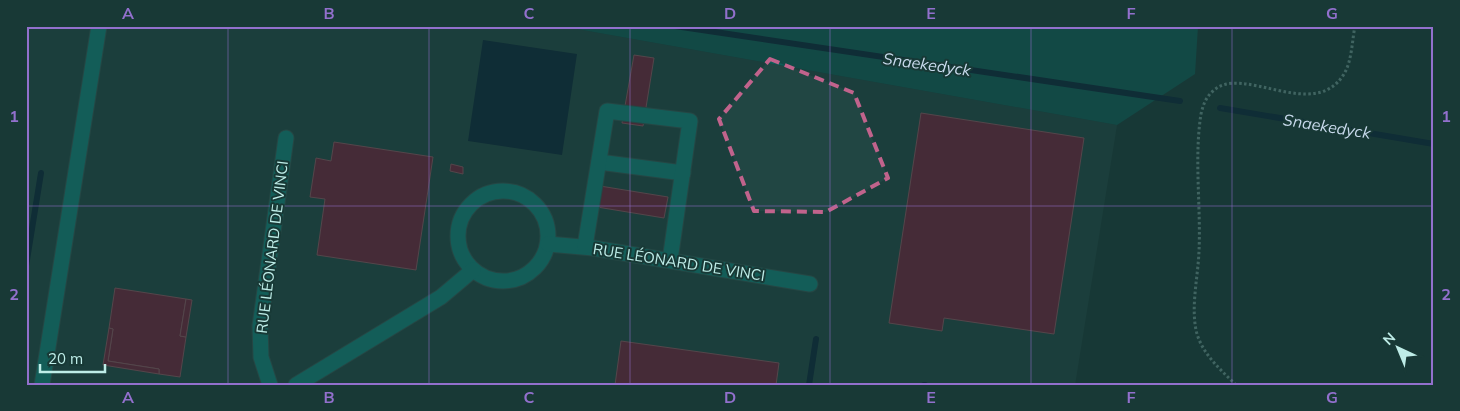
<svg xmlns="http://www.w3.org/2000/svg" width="1460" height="411" viewBox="0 0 1460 411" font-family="Mulish,sans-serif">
<rect width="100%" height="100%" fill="#183936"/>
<polygon fill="#214643" points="26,26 560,26 1117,125 1075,385 26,385"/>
<polygon fill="#0d5d58" points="560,26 1198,26 1195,74 1117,125"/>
<polygon fill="#061f35" points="483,40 577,54 562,155 468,141"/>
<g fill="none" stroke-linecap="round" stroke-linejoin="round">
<g stroke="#061f35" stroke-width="6">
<polyline points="675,26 1180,101"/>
<polyline points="1220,108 1434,144"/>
<polyline points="26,266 41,173"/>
<polyline points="809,385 816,339"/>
<polyline points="924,385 925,385"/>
</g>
</g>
<g fill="#7c1c38" stroke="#9d5563">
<polygon points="634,55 654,58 643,126 622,123"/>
<polygon points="921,113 1084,138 1054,334 944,318 942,331 889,323"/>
<polygon points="334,142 433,157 416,270 317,255 325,199 310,197 316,158 331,161"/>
<polygon points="451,164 463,167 463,174 450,171"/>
<polygon points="600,186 668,197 664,218 597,207"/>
<polygon points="115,288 186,299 180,336 186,337 180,377 159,374 159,369 108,361 113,329 109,328"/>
<polygon points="186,299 192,300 186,337 180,336"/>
<polygon points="109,328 113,329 108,361 159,369 159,374 103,365"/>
<polygon points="621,341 779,363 776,385 615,385"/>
</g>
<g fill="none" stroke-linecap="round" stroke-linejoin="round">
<defs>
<g id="minor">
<polyline points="599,162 683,173"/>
<circle cx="503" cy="236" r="45"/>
<polyline points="548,244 593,248 810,284"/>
<polyline points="585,246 607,111 690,121 670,260"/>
<polyline points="42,385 99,26"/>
<polyline points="270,385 261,357 260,326 286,138"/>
<polyline points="296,385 441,297 473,270"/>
</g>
</defs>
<use href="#minor" stroke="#355956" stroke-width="17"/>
<path stroke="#729a96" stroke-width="3" stroke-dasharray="2.5 2.5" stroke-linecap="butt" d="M1236 385C1220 369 1201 353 1196 330 1191 305 1198 277 1199 251 1201 207 1194 157 1201 114 1203 105 1206 97 1213 91 1242 63 1314 123 1344 74 1352 61 1352 41 1355 26"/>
<use href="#minor" stroke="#0e8982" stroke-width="15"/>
</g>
<path d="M0 0H1460V411H0ZM770 59 854 93 888 178 826 212 754 211 719 119Z" fill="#183936" fill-opacity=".55" fill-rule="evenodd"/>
<path fill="none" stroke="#c1638c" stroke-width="4" stroke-dasharray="10 6" stroke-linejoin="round" d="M770 59 854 93 888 178 826 212 754 211 719 119Z"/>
<path fill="none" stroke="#9270cd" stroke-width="1" stroke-opacity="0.55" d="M228 26V385M429 26V385M630 26V385M830 26V385M1031 26V385M1232 26V385M26 206H1434"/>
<g text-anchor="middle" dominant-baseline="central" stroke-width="4" stroke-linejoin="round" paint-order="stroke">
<g font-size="15" fill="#beede8" stroke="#183936">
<text transform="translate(272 247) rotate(-83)">RUE LÉONARD DE VINCI</text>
<text transform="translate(679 262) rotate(9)">RUE LÉONARD DE VINCI</text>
</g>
<g font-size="16" font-style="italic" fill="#c8daec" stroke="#183936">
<text transform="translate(927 64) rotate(8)">Snaekedyck</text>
<text transform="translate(1327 126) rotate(9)">Snaekedyck</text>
</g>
</g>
<rect width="1460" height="411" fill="none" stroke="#183936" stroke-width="55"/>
<g transform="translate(1398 348) rotate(316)" stroke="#183936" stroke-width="4" paint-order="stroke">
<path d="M0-4L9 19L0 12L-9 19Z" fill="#beede8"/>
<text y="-8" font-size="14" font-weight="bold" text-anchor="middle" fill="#beede8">N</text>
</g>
<path d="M40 364v8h65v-8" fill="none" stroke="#beede8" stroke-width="2.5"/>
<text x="48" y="364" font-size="15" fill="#beede8" stroke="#183936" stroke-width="4" paint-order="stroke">20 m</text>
<rect x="28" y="28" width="1404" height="356" fill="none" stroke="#9270cd" stroke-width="2"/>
<g font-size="16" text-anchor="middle" font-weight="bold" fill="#9270cd">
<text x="128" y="19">A</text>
<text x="329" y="19">B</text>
<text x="529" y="19">C</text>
<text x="730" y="19">D</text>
<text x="931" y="19">E</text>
<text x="1131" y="19">F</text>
<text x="1332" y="19">G</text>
<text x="14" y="122">1</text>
<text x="1446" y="122">1</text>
<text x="14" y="300">2</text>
<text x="1446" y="300">2</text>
<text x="128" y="403">A</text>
<text x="329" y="403">B</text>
<text x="529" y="403">C</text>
<text x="730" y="403">D</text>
<text x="931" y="403">E</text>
<text x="1131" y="403">F</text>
<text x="1332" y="403">G</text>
</g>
</svg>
